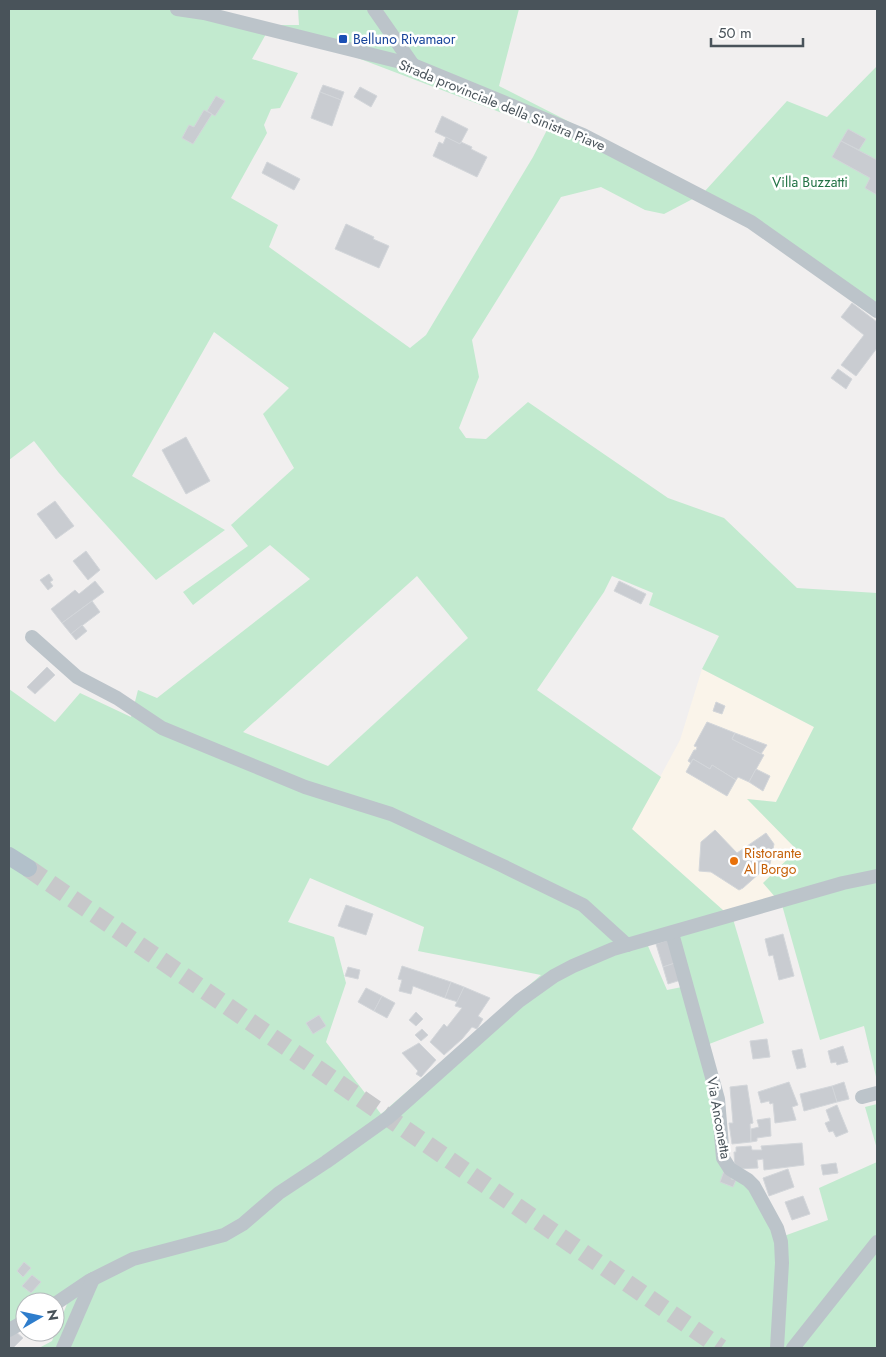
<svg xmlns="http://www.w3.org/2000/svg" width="886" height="1357" viewBox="0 0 886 1357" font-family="Jost,sans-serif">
<rect width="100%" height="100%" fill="#f1efef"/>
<polygon fill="#faf4ea" points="702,669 814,727 776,802 748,799 797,850 782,905 733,919 632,829 680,740"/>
<g fill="#c2eacf" fill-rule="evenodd">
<path d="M9 9H195L271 25H299L298 9H519L499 86 705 191 787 101 827 117 877 66V310L706 192 664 214 645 210 601 187 561 197 472 340 479 377 459 428 466 438 486 439 528 402 668 498 724 518 797 588 877 593V1081L864 1026 820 1040 782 905 763 883 797 850 747 799 776 802 814 727 702 669 719 636 649 605 653 593 612 576 604 592 537 690 661 777 632 829 733 919 764 1023 704 1046 726 1156 784 1236 828 1220 819 1188 877 1162V1348H39L52 1341 67 1304 55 1302H25V1322L9 1329V689L55 722 80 693 131 717 138 690 157 698 310 579 270 545 193 605 183 592 248 546 231 525 294 468 263 414 289 388 214 332 132 476 225 530 156 580 59 473 34 441 9 460ZM271 25 547 130 533 157 426 335 410 348 269 247 278 225 231 198 267 133 264 125 271 109 280 108 298 73 252 59ZM417 576 468 638 328 766 243 732ZM310 878 424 927 418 951 541 975 381 1114 326 1042 346 983 334 937 288 922ZM673 932 687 986 667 990 645 939Z"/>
<polygon points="877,1104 877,1149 865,1107"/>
</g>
<g fill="#c9ccd1" stroke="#d3d6da">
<polygon points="323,85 344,92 341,100 320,92"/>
<polygon points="360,87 377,96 371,107 354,97"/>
<polygon points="320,92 341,100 332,126 311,118"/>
<polygon points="216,96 225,101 215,116 207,111"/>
<polygon points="204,110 212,114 193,144 182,138 189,125 194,127"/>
<polygon points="442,116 468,129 460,144 435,132"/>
<polygon points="848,129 866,139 859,150 841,141"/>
<polygon points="446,137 460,144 461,142 472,147 471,149 487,157 477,177 433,156 439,142 443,144"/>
<polygon points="841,141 877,160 877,195 865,188 870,178 832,157"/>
<polygon points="267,162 300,179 294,190 262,173"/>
<polygon points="346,224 374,237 373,239 389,246 379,268 335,249"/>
<polygon points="852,303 877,322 877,348 856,376 841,365 864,335 841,317"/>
<polygon points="838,369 852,379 846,389 831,378"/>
<polygon points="186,437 210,481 186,494 162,450"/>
<polygon points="55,501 74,526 56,539 37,514"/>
<polygon points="86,551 100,570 88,580 73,561"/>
<polygon points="49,574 53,580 50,582 53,586 48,590 40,580"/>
<polygon points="95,581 104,592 62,623 51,609 75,590 79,594"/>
<polygon points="619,581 646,594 641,604 614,591"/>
<polygon points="92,601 100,612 71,634 62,623"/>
<polygon points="82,625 87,631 76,640 71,634"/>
<polygon points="47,667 55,675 35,694 27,687"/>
<polygon points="716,702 725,706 722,714 713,711"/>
<polygon points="707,722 735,733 732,739 764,755 749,782 738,777 736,780 712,765 710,769 693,759 691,763 688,761 694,750 696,750 697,747 694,746"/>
<polygon points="735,733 767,745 761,754 732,739"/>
<polygon points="693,759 710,769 712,765 736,780 727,796 686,772"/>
<polygon points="756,769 770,776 763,791 749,782"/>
<polygon points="715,830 737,853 766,833 774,844 770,864 743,888 739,890 711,872 699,871 701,842"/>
<polygon points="346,905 373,914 366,935 338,926"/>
<polygon points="783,934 794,976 779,980 773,955 769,956 765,939"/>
<polygon points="668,940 675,963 663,967 656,944"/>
<polygon points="675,963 681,980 668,984 663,967"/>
<polygon points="402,966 451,982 445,998 413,986 411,994 399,991 402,980 398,979"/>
<polygon points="348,967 360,970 358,979 345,976"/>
<polygon points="451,982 464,987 458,1002 445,998"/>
<polygon points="464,987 490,998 478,1016 483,1019 477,1029 472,1027 462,1039 444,1055 430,1042 444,1024 447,1027 462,1008 455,1006"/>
<polygon points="366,988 382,996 374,1011 358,1002"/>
<polygon points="382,996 395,1003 387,1018 374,1011"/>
<polygon points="416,1012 423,1019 416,1026 409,1020"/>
<polygon points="319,1015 326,1026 313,1034 306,1023"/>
<polygon points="422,1029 428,1035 421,1041 415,1035"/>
<polygon points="767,1039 770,1057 753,1059 750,1041"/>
<polygon points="419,1043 436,1060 421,1077 416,1074 418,1071 402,1053"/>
<polygon points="843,1046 848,1062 837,1065 836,1062 831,1063 828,1051"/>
<polygon points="802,1049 806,1067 797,1069 792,1051"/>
<polygon points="789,1082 798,1105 792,1107 796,1120 775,1123 773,1103 770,1104 769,1101 761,1103 758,1092"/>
<polygon points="844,1082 849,1099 837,1102 832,1086"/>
<polygon points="747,1085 753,1123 750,1124 751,1142 732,1144 729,1123 733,1123 730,1087"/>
<polygon points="832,1086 837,1102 804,1111 800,1094"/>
<polygon points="837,1105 848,1132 836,1137 833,1131 829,1132 825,1123 830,1121 826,1110"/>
<polygon points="770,1118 771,1136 757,1138 757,1141 751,1142 751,1129 759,1127 757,1120"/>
<polygon points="802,1143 804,1165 764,1170 763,1159 757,1160 758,1168 735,1169 734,1152 736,1152 736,1147 751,1146 752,1150 762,1150 761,1146"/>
<polygon points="836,1163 838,1173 823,1175 821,1165"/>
<polygon points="788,1169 794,1187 769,1196 763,1178"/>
<polygon points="724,1171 732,1174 731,1179 736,1180 733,1187 720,1182"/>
<polygon points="803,1196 810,1214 792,1220 785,1202"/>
<polygon points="24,1262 31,1268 23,1277 17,1271"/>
<polygon points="32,1275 41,1282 31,1293 22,1286"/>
<polygon points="15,1331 23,1338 13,1348 9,1348 9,1337"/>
</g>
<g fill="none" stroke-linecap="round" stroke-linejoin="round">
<polyline stroke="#c7c8ca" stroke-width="18" stroke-dasharray="18 9" stroke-linecap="butt" points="28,868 721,1348"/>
<g stroke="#bcc4ca" stroke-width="14">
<polyline points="177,9 204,13 413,65 583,135 751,222 877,311"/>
<polyline points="374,9 413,65"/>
<polyline points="32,637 77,677 117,698 162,728 305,787 391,814 501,865 583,905 627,945"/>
<polyline points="672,933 718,1099 723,1158 730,1169 748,1180 754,1186 777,1228 781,1242 782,1263 777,1348"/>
<polyline points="862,1097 877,1093"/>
<polyline points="55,1304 89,1281 133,1259 224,1235 243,1224 279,1193 326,1162 389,1117 519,1001 554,976 573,966 613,949 843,883 877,876"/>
<polyline points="9,1330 25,1321"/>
<polyline points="63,1348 93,1279"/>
<polyline points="793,1348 877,1242"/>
</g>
<polyline stroke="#b2c0ca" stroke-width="18" points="9,856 28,868"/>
</g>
<rect fill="#1a4fb4" stroke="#fff" stroke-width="2" x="338" y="34" width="10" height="10" rx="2.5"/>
<circle fill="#e8710a" stroke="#fff" stroke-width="2" cx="734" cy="861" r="5"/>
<g text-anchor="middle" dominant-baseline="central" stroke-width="5" stroke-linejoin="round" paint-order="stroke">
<g font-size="14" fill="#164399" stroke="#fff" text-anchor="start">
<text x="353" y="39">Belluno Rivamaor</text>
</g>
<g font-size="14" fill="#49535a" stroke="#fff">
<text transform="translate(502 105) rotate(22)">Strada provinciale della Sinistra Piave</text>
<text transform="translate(719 1118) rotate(80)">Via Anconetta</text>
</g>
<g font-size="14" fill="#227345" stroke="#fff">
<text x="810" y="182">Villa Buzzatti</text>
</g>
<g font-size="14" fill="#c56008" stroke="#fff" text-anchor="start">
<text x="744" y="853">Ristorante<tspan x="744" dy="16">Al Borgo</tspan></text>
</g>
</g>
<rect width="886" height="1357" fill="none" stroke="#49535a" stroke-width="20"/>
<g transform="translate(40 1317) rotate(81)"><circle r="24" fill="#ffffff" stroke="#b6babd"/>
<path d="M0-4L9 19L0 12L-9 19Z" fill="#2e7dcc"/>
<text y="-8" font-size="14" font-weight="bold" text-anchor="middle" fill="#49535a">N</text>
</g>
<path d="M711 38v8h92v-8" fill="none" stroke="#49535a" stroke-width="2.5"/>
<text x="718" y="38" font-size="15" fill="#49535a" stroke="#ffffff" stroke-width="4" paint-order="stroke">50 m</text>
</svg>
